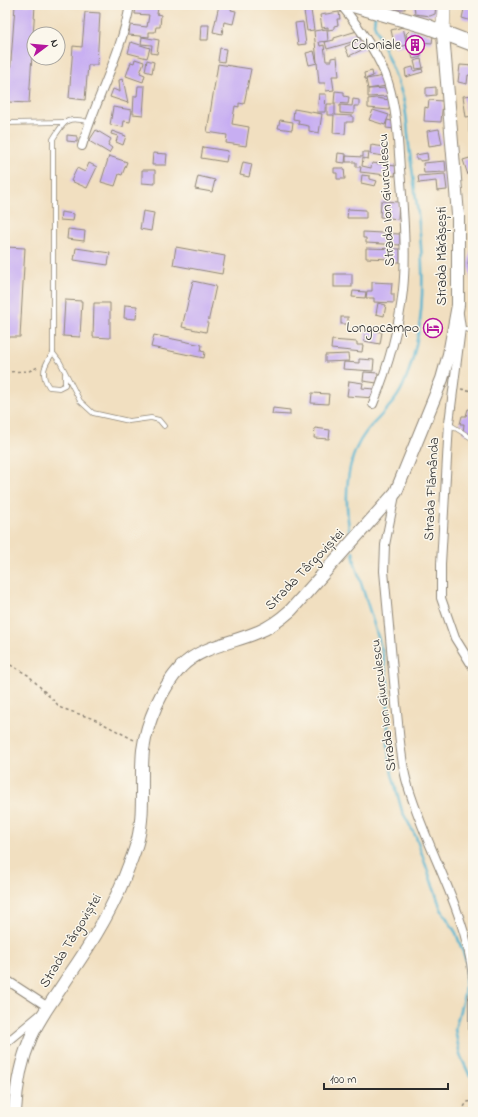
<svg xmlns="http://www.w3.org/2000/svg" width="478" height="1117" viewBox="0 0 478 1117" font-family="'Indie Flower',sans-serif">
<rect width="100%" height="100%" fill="#fbf7ec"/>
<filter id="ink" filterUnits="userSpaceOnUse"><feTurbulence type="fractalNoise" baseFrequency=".025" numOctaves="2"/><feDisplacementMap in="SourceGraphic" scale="8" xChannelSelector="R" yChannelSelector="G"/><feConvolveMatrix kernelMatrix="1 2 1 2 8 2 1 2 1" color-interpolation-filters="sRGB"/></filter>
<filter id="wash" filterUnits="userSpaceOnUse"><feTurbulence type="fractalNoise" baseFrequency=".012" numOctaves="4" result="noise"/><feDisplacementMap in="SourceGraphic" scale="16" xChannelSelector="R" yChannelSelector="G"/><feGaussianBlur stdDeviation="0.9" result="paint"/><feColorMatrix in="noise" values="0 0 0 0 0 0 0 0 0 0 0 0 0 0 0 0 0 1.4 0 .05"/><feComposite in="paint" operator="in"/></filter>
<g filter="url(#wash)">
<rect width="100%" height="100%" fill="#f1dfc0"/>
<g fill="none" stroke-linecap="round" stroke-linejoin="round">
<g stroke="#51b3d0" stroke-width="2.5">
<path d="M350 535C344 498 344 455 371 426 385 411 398 400 405 381 434 310 420 227 410 154 407 133 408 111 401 91 393 68 383 46 374 24L375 16"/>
<polyline points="353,552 355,564 382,650 388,683 388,748 392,774 402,811 416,837 441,909 456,933 467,963 464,995 455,1029 460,1055 469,1074 473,1078"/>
</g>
</g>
<g id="blocks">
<g fill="#c7aef2">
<polygon points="15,5 35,5 29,103 8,102"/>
<polygon points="136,5 158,8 157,14 161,15 160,27 156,27 155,32 149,32 149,37 129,35 130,25 147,27 149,15 135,14"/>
<polygon points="219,5 232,5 231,10 236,11 233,24 224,22 222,34 213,32"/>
<rect x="390" y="5" width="15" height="4"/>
<polygon points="414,5 436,5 435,14 430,16 415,14"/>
<polygon points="465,5 473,5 472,21 462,18"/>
<polygon points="311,10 314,30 307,31 304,11"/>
<polygon points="85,12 100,13 97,65 88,65 85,100 69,98 73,46 82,47"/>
<polygon points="339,12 340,19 337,19 338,25 334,26 334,29 328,30 328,27 322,28 320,15"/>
<polygon points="303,22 306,44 298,45 295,23"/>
<polygon points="201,25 209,25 208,40 200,40"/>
<polygon points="403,27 407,45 395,48 391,30"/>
<polygon points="327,29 328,41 319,42 320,46 324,45 326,61 331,61 331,58 337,57 339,76 332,76 334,90 326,91 325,83 319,83 314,31"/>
<polygon points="411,29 433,36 432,43 422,42 421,57 413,59 406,34"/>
<polygon points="357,31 359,40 327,49 325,42 334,40 334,38"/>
<polygon points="142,37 159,40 157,54 151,53 152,45 141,44"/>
<polygon points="362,39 366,48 349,56 345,47"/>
<polygon points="131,42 150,48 147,58 128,53"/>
<polygon points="220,48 226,49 224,62 218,61"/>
<polygon points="314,51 317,63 309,65 306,53"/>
<polygon points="135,59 144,62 140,73 145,75 143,82 126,76 131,62 134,63"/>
<polygon points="421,59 423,68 416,69 414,61"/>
<polygon points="147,60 154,62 152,73 145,71"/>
<polygon points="218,64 251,69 244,104 239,103 239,107 235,106 232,124 249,127 246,146 226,143 227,135 207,132"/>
<polygon points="460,65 473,66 473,76 468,75 467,84 458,82"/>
<polygon points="413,67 414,71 422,69 423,72 406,77 405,69"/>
<polygon points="372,71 373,76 365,79 364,73"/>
<polygon points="384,76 386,86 368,89 366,79"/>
<polygon points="123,79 128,103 110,97 113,89 120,92 119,80"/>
<polygon points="138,86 145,86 143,115 133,114 134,96 137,96"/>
<polygon points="436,87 436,95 426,96 426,88"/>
<polygon points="389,88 389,96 368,97 368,89"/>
<polygon points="335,91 344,92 344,96 349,97 348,104 334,103"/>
<polygon points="319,94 326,94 325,112 317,112"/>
<polygon points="473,95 473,116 466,117 463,96"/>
<polygon points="376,98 390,100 389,110 368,108 368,99"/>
<polygon points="353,99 359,100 359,106 354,106 354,114 340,113 340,105 352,106"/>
<polygon points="429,100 443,101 441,122 424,121 425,107 428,108"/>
<polygon points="327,104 335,104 335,115 353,116 353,122 346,122 345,134 333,133 334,115 327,115"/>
<polygon points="113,107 132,110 130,122 124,121 123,127 110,125"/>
<polygon points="294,109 322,114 319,133 309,131 309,126 298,124 299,120 293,119"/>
<polygon points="373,110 389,115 385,125 369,120"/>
<polygon points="280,120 293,122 292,130 278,128"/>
<polygon points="387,120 396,122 395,129 386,128"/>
<rect x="469" y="120" width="4" height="12"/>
<polygon points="439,129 442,144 429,146 427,131"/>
<polygon points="96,130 111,139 108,145 112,148 109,153 89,141"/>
<polygon points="112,131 126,136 123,145 116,142 118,136 111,134"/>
<polygon points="67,135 77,136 77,142 67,141"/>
<polygon points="371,145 385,147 384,156 370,154"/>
<polygon points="203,147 228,151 226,162 201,158"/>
<polygon points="363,152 369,152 368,159 363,158 362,166 371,168 372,163 396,166 395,176 360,172 361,167 356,167 356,162 346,162 346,156 363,157"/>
<polygon points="153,153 167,154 166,165 152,165"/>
<polygon points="338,153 346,154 345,163 337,162"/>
<polygon points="427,153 428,160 420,161 420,159 416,159 416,155"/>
<polygon points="109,156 127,162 122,175 119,174 115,186 101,182"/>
<polygon points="473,157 473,173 468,175 463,160"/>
<polygon points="445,161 446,172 424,173 423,163"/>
<polygon points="243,162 252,164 249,177 240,175"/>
<polygon points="89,163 97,167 87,188 71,181 77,168 85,172"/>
<polygon points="334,168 344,168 345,179 337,179 337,173 334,173"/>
<polygon points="142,170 155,170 155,184 142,183"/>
<polygon points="445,174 447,190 437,191 436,181 419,183 418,176"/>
<polygon points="362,175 370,176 370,179 377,181 375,186 361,183"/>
<polygon points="198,176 215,180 212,192 195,189"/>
<polygon points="381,201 399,202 398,219 380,217"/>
<polygon points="348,209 366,210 366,218 347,218"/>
<polygon points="143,211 154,213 151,231 140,229"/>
<polygon points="61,212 74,214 73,221 60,220"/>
<polygon points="68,229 85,231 84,241 67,239"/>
<polygon points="363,232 400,234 400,245 366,243 366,238 363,238"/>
<polygon points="473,241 473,284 472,284 468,263"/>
<polygon points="5,247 25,248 20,337 5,337"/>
<polygon points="176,247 225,256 222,274 173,265"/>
<polygon points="76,248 110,253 108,265 74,260"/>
<polygon points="366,248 400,249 400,262 392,262 392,259 366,258"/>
<rect x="334" y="274" width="18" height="13"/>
<polygon points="193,281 216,286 206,332 182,327"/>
<polygon points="372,282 392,283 391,294 394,294 394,303 374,302 374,298 366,298 367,291 372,291"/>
<polygon points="353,291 366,292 365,298 352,297"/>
<polygon points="65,300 82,301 80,337 63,336"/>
<polygon points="94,303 110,303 110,338 93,337"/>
<polygon points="378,303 386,305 384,316 376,314"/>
<polygon points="125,305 137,306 136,319 124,318"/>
<rect x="341" y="317" width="7" height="7"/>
<polygon points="366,330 382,332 380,344 364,341"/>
<polygon points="154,335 202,345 201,351 205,352 204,358 151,347"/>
<polygon points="332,340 357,342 357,345 363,345 362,352 331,349"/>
<polygon points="348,354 349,361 325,362 325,355"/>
<polygon points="359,359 374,360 373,371 343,369 344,362 359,363"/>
<polygon points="364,372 378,373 377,383 363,381"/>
<polygon points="349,381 363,383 362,388 375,389 374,398 347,396"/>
<polygon points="312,393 329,394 328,404 311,403"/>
<polygon points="273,408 290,410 290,415 272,414"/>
<polygon points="468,409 473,410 473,435 463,433 464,424 460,424 462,416 466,416"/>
<polygon points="315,428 330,430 329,439 314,438"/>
</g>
</g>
</g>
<g filter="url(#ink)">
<use href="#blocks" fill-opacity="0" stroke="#8e8576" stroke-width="1"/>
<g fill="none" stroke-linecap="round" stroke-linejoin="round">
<defs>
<g id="service">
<path d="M89 122C67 116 65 120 53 139V353L60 362 80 401 93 413 129 421 151 418 159 420 164 426"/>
<polyline points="5,123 64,122"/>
<polyline points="461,328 473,331"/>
<path d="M53 353C44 365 40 374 49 387L59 388 65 385V374"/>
<polyline points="449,424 473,439"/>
<polyline points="473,707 471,712 473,713"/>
</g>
<g id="minor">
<path d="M341 5C360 28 379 55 388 82 397 111 398 140 400 169 403 206 407 253 403 290 399 329 388 367 373 404"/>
<path d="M82 146C96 98 121 55 130 5"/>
<polyline points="459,314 461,328 449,423 441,564 441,598 455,638 473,667"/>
<path d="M395 495 385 545 384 571C388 616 392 660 396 704 399 729 400 755 406 779 424 846 466 908 473 977"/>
<polyline points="5,979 48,1007"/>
<polyline points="473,996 473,1043"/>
<polyline points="5,1044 40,1015"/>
</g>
<path id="secondary" d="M15 1112C16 1087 21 1061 31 1037 40 1016 54 999 66 980 90 946 114 908 128 868 132 858 136 848 138 839 145 810 140 779 143 750 147 721 161 689 181 667 201 646 233 643 258 632 271 627 281 619 291 610L396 492 442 379 449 354 458 305V215L443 34"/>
<polyline id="primary" points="443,34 444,5"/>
<polyline id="trunk" points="353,5 426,26 473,44"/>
</defs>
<use href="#service" stroke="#8e8576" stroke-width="5.5"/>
<use href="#minor" stroke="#8e8576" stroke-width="10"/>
<use href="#secondary" stroke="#8e8576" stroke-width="14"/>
<use href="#primary" stroke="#8e8576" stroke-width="14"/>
<use href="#trunk" stroke="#8e8576" stroke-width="16"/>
<g stroke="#8e8576" stroke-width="1.5" stroke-dasharray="3 3" stroke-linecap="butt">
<polyline points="5,372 29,371 38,367"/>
<polyline points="461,389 473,391"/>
<polyline points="473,398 473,406"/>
<polyline points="5,662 28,675 61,708 94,719 136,741"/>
<polyline points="461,1112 467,1102 473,1101"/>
</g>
<use href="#service" stroke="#fff" stroke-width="4"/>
<use href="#minor" stroke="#fff" stroke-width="8"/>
<use href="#secondary" stroke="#fff" stroke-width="12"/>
<use href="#primary" stroke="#fff" stroke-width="13"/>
<use href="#trunk" stroke="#fff" stroke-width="14"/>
</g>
</g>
<defs>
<symbol id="building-ring" viewBox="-11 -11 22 22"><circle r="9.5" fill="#fbf7ec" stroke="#b5179e" stroke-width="1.5"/><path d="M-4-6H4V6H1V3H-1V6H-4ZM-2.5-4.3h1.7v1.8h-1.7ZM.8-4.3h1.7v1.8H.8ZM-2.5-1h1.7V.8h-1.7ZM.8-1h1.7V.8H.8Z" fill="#b5179e"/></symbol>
<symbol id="hotel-ring" viewBox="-11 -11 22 22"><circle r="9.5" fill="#fbf7ec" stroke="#b5179e" stroke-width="1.5"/><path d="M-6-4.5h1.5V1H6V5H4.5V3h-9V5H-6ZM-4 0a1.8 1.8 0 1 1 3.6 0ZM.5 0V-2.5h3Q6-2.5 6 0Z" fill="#b5179e"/></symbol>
</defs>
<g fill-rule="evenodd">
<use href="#building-ring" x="404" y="34" width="22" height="22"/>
<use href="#hotel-ring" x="422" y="317" width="22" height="22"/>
</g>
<g text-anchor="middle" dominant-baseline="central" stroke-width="3" stroke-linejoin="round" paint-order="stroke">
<g font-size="14" fill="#2b2b2b" stroke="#fbf7ec" text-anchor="end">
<text x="401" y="45">Coloniale</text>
<text x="419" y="328">Longocampo</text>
</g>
<g font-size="14" fill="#2b2b2b" stroke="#fbf7ec">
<text transform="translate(387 200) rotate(-93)">Strada Ion Giurculescu</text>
<text transform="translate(442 256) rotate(-90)">Strada Mărășești</text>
<text transform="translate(432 489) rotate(-87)">Strada Flămânda</text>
<text transform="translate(305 570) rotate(-46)">Strada Târgoviștei</text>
<text transform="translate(384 705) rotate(-97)">Strada Ion Giurculescu</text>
<text transform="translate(71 941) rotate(-59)">Strada Târgoviștei</text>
</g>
</g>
<rect width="478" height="1117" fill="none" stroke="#fbf7ec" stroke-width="20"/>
<g transform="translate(46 46) rotate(74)"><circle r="19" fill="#fbf7ec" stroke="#a8a59f"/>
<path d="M0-3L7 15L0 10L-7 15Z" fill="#b5179e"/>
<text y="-6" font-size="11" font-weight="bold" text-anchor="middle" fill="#2b2b2b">N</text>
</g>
<path d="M324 1083v6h124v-6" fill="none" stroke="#2b2b2b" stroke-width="2"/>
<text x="330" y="1083" font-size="12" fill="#2b2b2b" stroke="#fbf7ec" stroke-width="3" paint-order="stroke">100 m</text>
</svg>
